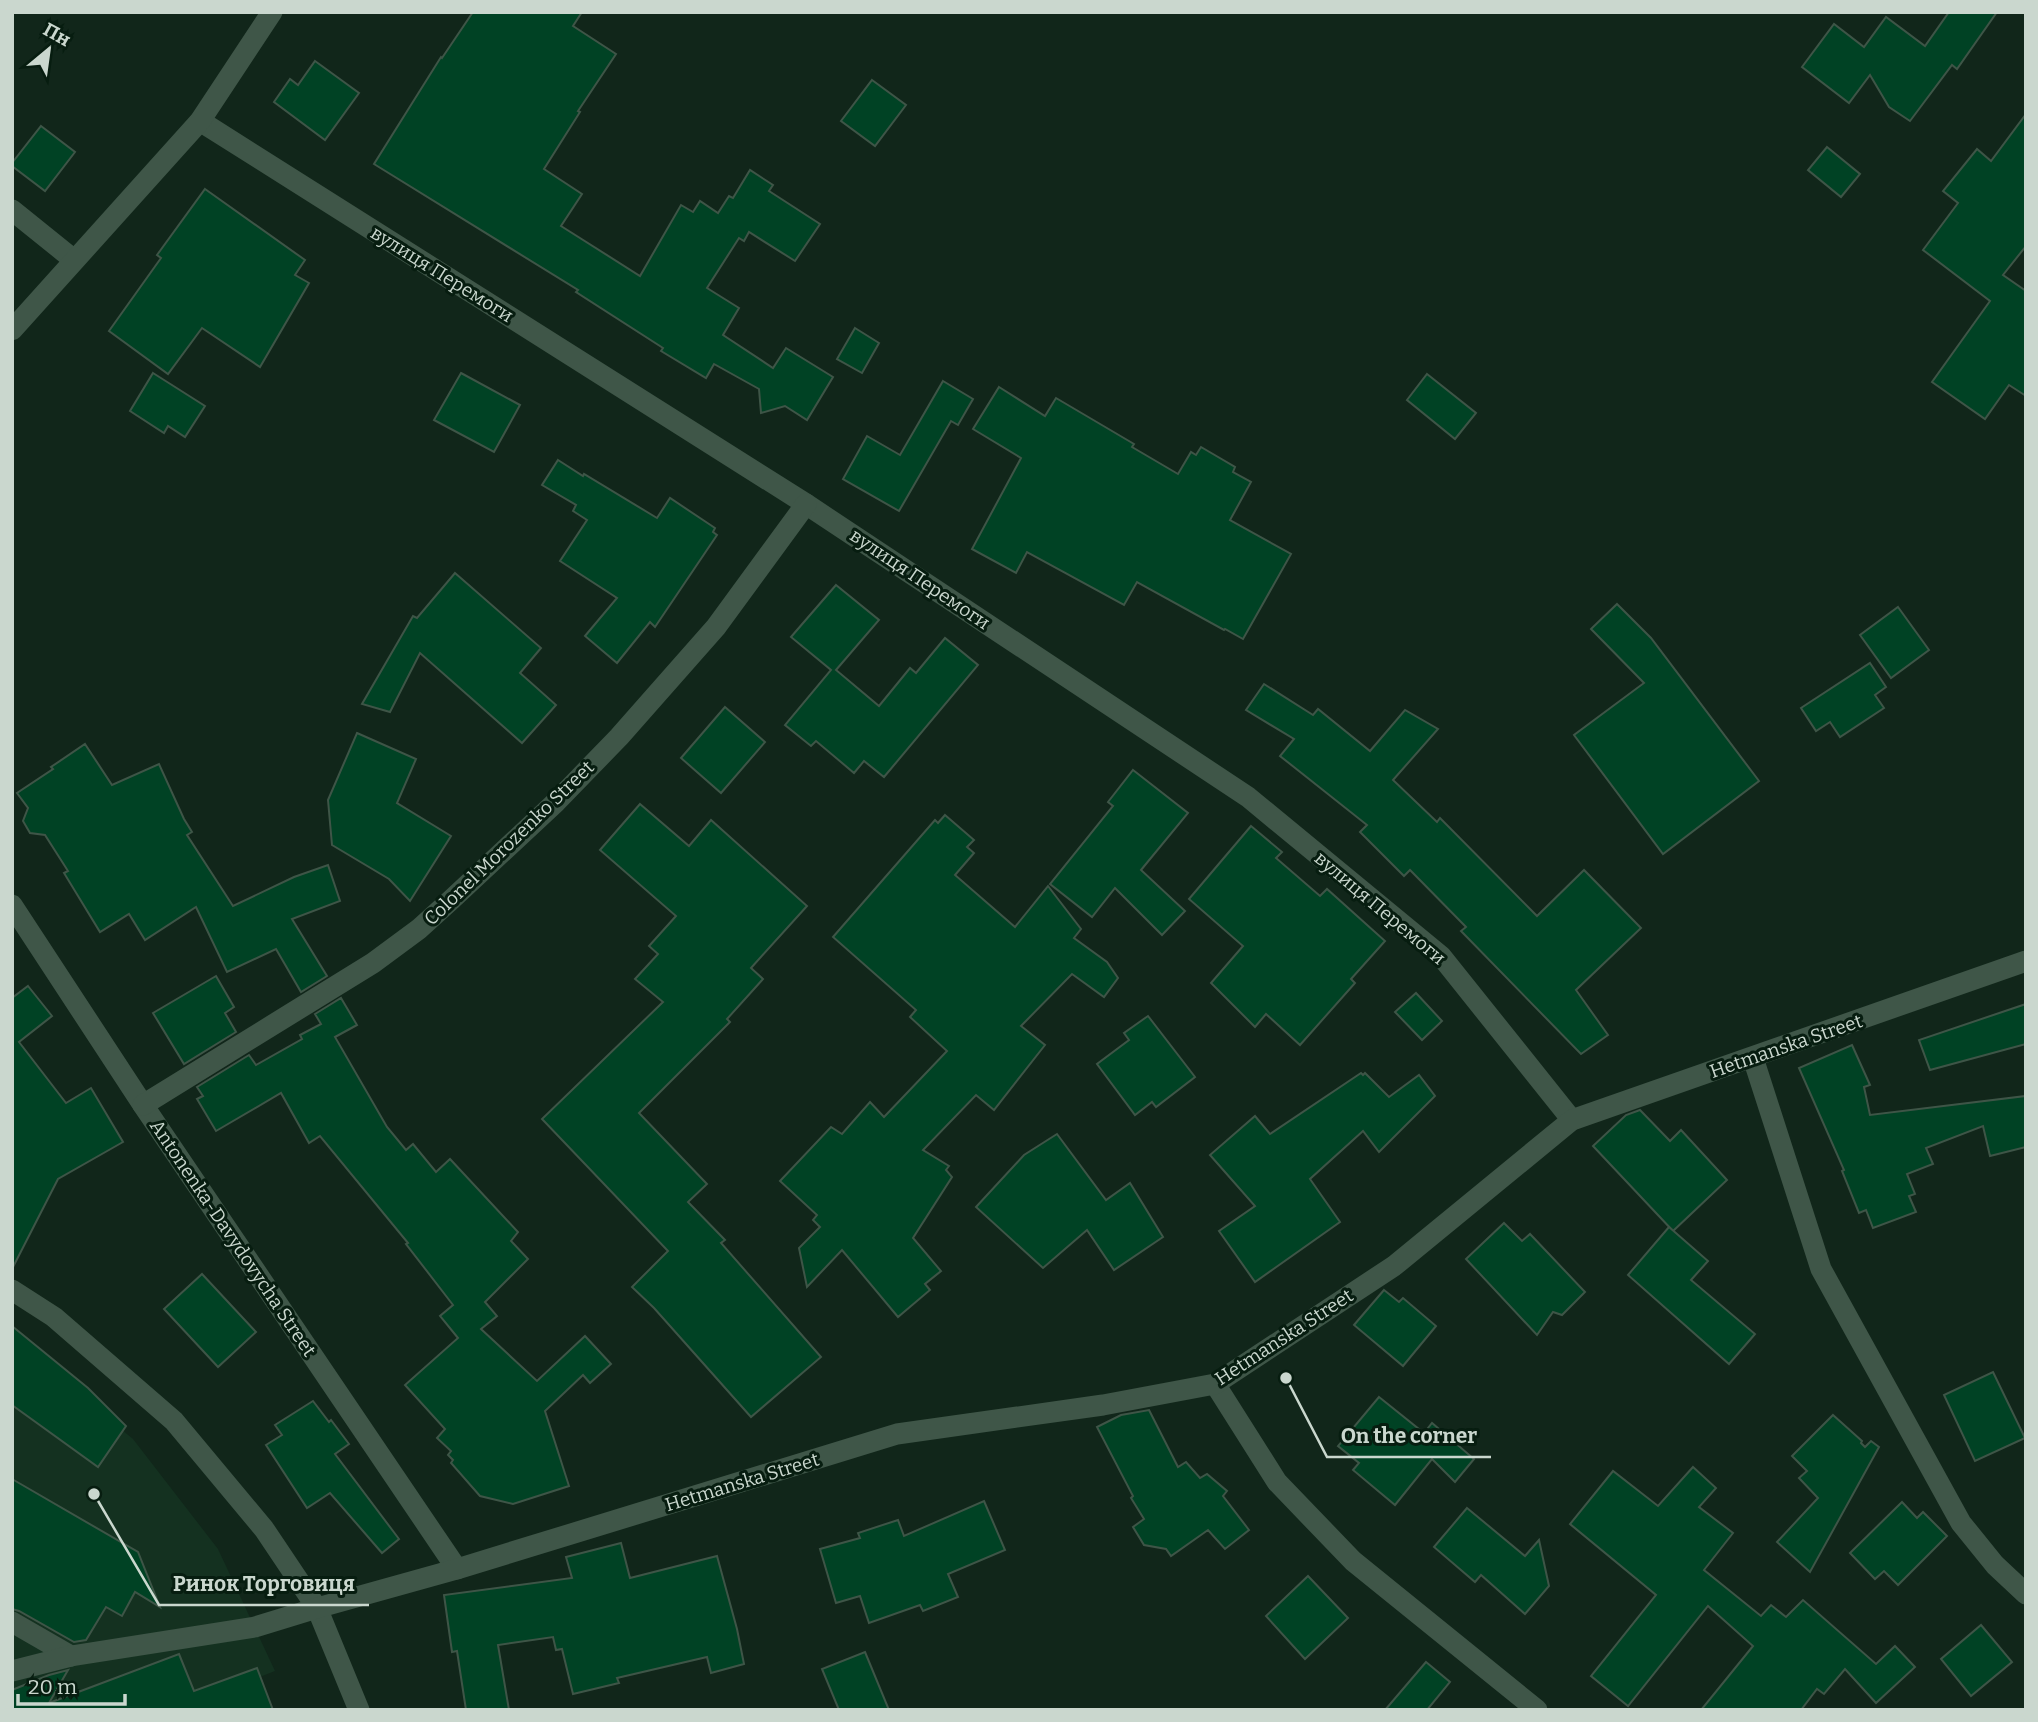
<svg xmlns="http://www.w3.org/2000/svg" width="2038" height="1722" viewBox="0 0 2038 1722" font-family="Bitter,serif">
<rect width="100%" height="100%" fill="#11261a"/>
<polygon fill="#143120" points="12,1339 133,1439 218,1549 275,1671 177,1710 12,1710"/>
<g fill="#004224" stroke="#3e5547" stroke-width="2">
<polygon points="473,12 582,12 573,26 616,54 578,111 580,112 544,169 582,194 561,226 640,276 681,205 693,212 700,201 718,213 729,196 733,198 750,170 773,185 769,191 820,224 795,261 749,232 744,241 739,238 707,288 739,308 723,335 773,368 786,348 833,377 807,420 785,406 761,413 759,389 714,364 706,378 661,351 663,348 576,292 578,290 374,164 441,57 442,58"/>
<polygon points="1949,12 1997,12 1957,69 1952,65 1910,121 1889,107 1870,75 1849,103 1802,67 1834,24 1864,47 1886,17 1925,46"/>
<polygon points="315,61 359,93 325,140 274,102 290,79 298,85"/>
<polygon points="872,80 906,105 875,146 841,121"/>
<polygon points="2026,114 2026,246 2003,275 2026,291 2026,396 2009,385 1985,419 1932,382 1990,301 1923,250 1958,203 1943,191 1977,149 1991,161"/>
<polygon points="41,126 75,152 45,191 12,166 12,163"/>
<polygon points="1827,147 1860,174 1841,197 1808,170"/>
<polygon points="205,189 305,260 295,275 309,283 260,367 202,328 168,374 109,331 161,258 157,255"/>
<polygon points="855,328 879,343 862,373 837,359"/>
<polygon points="153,373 205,406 185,437 168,426 164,433 130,411"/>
<polygon points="461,373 520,405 494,452 434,420"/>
<polygon points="1427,374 1476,413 1455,439 1407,400"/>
<polygon points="943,381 973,399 958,425 951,421 899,511 843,479 867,436 900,455"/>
<polygon points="999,387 1045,416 1056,398 1134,444 1132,447 1178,474 1191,452 1196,455 1201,447 1235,467 1233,472 1251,482 1230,520 1291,554 1243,639 1225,629 1224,630 1137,582 1124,605 1027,552 1016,573 972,549 1021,458 973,429"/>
<polygon points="558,460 583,476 584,474 657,518 670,498 715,528 713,532 717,535 655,627 650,622 617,663 585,636 617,598 560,561 587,520 573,511 576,505 542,485"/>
<polygon points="455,573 541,648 520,673 556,705 522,743 420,653 390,712 362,704 413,616 417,618"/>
<polygon points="836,585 879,620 836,670 879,706 910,668 916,673 945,638 978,665 884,777 864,761 854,773 816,741 811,746 785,725 831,670 791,637"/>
<polygon points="1617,604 1651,638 1759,781 1663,854 1574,735 1644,683 1591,629"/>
<polygon points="1898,607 1929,650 1891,678 1860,635"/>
<polygon points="1870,663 1886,687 1875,695 1884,708 1840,737 1830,722 1816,731 1801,708"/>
<polygon points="1264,684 1313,715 1318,709 1370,751 1405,710 1438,729 1393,780 1437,822 1440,818 1537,916 1584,870 1641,928 1576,990 1608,1035 1581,1054 1461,931 1466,927 1410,870 1404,876 1360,832 1367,825 1280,756 1294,739 1246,710"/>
<polygon points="725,707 765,742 721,793 681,758"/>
<polygon points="357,733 416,759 397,803 451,836 410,901 389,879 332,845 328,800"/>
<polygon points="85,744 112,785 159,764 184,819 192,832 187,835 233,906 294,877 328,865 340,901 292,919 327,976 301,992 276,949 227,972 196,907 145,940 129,914 100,932 64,873 68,871 45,835 30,833 23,821 28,808 17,793 53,769 51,767"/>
<polygon points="1133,770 1188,813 1141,870 1185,911 1162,935 1115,888 1092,917 1050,884 1113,806 1108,802"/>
<polygon points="640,804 689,846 711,820 807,906 751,968 763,979 727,1019 730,1022 639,1113 707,1184 688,1202 725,1240 721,1243 821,1357 751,1417 654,1308 632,1287 668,1251 542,1119 663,1002 635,979 658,954 649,946 676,916 600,850"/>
<polygon points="945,815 974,840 967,847 974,853 955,875 1015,927 1048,886 1081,929 1074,938 1107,962 1118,978 1104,997 1072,974 1021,1026 1045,1045 994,1110 976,1095 923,1150 949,1166 946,1170 952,1177 913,1238 941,1271 925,1284 930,1290 898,1317 842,1250 807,1287 799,1248 820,1227 813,1220 817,1215 780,1181 831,1127 842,1134 870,1102 884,1117 947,1051 910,1017 916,1010 833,937 935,820 938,823"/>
<polygon points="1251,826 1282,852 1276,858 1320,896 1327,889 1385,941 1351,979 1355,983 1300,1045 1266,1014 1255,1027 1211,983 1243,946 1189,899"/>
<polygon points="216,976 234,1007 225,1013 236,1032 184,1064 153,1013"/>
<polygon points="28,986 52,1016 19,1042 66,1103 91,1088 123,1142 58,1179 12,1269 12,998"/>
<polygon points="1416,993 1442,1021 1422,1040 1395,1012"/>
<polygon points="341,998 357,1025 335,1037 387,1127 406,1150 413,1144 436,1172 450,1159 518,1232 511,1241 528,1259 485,1302 497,1316 481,1329 537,1381 585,1336 611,1364 590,1383 583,1375 545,1411 569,1486 513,1504 480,1496 451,1463 453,1460 448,1455 451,1451 437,1438 445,1429 405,1385 458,1338 440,1316 453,1305 406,1244 408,1243 320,1136 309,1143 281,1093 216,1131 197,1099 203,1096 197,1087 249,1055 256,1065 302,1039 300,1035 321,1024 315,1014"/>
<polygon points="2026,1004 2026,1044 1930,1070 1919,1040"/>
<polygon points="1148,1016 1195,1077 1156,1107 1152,1102 1135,1115 1097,1064 1129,1040 1124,1033"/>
<polygon points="1852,1045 1870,1085 1864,1087 1870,1115 2026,1096 2026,1147 1990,1156 1983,1126 1926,1148 1933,1164 1907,1174 1915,1194 1909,1196 1916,1212 1873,1228 1866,1210 1859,1213 1842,1171 1844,1170 1799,1068"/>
<polygon points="1361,1073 1363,1075 1365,1073 1389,1097 1419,1075 1435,1096 1379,1152 1363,1131 1310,1179 1340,1222 1255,1282 1219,1231 1255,1206 1210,1155 1255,1116 1270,1134"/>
<polygon points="1640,1110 1670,1141 1681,1130 1727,1180 1673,1231 1593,1146 1626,1115"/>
<polygon points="1057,1134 1106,1200 1130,1183 1163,1237 1114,1270 1087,1230 1043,1268 976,1207 1024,1155"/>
<polygon points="1504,1223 1522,1241 1530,1234 1585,1292 1562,1315 1553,1312 1537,1335 1466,1259"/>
<polygon points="1669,1227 1708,1261 1691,1280 1755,1334 1729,1364 1628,1275"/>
<polygon points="202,1274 256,1332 218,1367 164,1309"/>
<polygon points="1384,1290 1399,1302 1403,1298 1436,1326 1403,1366 1354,1325"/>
<polygon points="12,1326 88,1388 126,1426 98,1467 12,1405"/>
<polygon points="1993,1372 2025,1438 1975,1461 1944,1395"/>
<polygon points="1379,1397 1424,1433 1432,1423 1474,1459 1455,1482 1432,1459 1395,1505 1353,1470 1359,1463 1338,1446"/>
<polygon points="313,1401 329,1422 331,1420 349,1444 335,1454 399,1539 382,1553 330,1493 307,1508 266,1445 282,1435 275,1425"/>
<polygon points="1149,1410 1178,1467 1186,1462 1200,1478 1207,1474 1227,1491 1223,1496 1249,1530 1225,1549 1208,1530 1171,1556 1166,1549 1144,1545 1133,1527 1144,1519 1131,1498 1133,1496 1097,1427 1121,1415"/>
<polygon points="1833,1415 1862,1441 1861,1443 1865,1447 1871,1441 1879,1447 1810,1572 1777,1542 1818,1498 1799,1478 1807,1471 1792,1456"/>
<polygon points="1693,1467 1716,1488 1699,1507 1733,1533 1704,1570 1761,1616 1771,1605 1786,1617 1803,1600 1876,1664 1895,1646 1915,1667 1876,1703 1845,1669 1824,1694 1817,1689 1801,1710 1701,1710 1753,1646 1708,1606 1628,1706 1591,1676 1656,1595 1570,1524 1613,1471 1658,1506"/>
<polygon points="12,1479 138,1552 160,1607 135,1592 122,1616 106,1607 86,1640 74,1642 19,1611 12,1609"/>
<polygon points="984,1501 1005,1550 948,1574 958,1597 923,1611 920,1605 869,1623 860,1596 836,1603 820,1549 860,1538 858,1533 898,1520 904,1536"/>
<polygon points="1902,1502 1917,1518 1923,1512 1947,1536 1898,1585 1884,1571 1875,1579 1850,1553"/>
<polygon points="1467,1508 1525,1556 1539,1540 1549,1586 1525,1614 1481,1575 1475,1582 1434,1547"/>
<polygon points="621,1543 630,1578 717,1556 737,1629 744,1664 711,1673 707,1657 617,1678 619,1683 573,1694 562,1649 556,1650 553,1637 498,1645 509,1710 466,1710 457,1651 452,1652 444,1595 572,1578 566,1557"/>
<polygon points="1308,1576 1348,1618 1305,1659 1266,1616"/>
<polygon points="1981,1625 2012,1662 1971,1696 1941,1659"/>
<polygon points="865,1652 889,1710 839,1710 822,1669"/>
<polygon points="179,1654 194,1691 257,1668 273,1710 12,1710 12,1690 49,1675 68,1670 49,1703"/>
<polygon points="1426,1662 1450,1682 1427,1710 1385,1710"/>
</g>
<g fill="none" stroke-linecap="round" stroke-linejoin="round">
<g stroke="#3f5648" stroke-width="21">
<polyline points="200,121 806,504 1248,797 1441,956 1572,1120"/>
<polyline points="12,210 74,260"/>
<polyline points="12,330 200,121 272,12"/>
<polyline points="12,905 143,1105 457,1569"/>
<polyline points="1753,1058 1821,1269 1961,1523 1995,1565 2026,1594"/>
<polyline points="143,1105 373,963 419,929 451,900 556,802 619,737 716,627 806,504"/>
<polyline points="12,1290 54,1317 174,1421 264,1529 317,1608 359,1710"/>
<polyline points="1215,1384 1277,1482 1353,1561 1537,1710"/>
<polyline points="12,1622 71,1656"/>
<polyline points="12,1671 71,1656 255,1627 317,1608 457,1569 897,1434 1103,1405 1215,1384 1394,1266 1572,1120 2026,961"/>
</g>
</g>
<g text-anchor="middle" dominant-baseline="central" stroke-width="6" stroke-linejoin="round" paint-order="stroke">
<g font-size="19" fill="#cad7ce" stroke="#071d10">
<text transform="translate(442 274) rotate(32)">вулиця Перемоги</text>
<text transform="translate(920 579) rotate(34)">вулиця Перемоги</text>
<text transform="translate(509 843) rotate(-44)">Colonel Morozenko Street</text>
<text transform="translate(1380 908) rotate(40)">вулиця Перемоги</text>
<text transform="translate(1786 1046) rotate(-19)">Hetmanska Street</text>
<text transform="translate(233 1238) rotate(56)">Antonenka-Davydovycha Street</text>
<text transform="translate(1284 1337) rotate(-33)">Hetmanska Street</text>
<text transform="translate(742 1482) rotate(-17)">Hetmanska Street</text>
</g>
</g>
<path fill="none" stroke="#cad7ce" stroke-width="2.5" d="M1286 1378L1327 1457H1491M94 1494L159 1605H369"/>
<g fill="#cad7ce" stroke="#071d10" stroke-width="2.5">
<circle cx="1286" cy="1378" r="7"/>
<circle cx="94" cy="1494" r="7"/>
</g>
<g font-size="21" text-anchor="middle" font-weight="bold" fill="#cad7ce" stroke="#071d10" stroke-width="6" stroke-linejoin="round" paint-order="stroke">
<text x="1409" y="1443">On the corner</text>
<text x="264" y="1591">Ринок Торговиця</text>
</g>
<rect width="2038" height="1722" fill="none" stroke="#cad7ce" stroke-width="28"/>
<g transform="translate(49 49) rotate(29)" stroke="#071d10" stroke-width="5" paint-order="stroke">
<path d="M0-5L12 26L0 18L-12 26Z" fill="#cad7ce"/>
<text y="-10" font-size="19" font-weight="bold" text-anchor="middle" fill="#cad7ce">Пн</text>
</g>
<path d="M18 1694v10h107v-10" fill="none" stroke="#cad7ce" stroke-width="3.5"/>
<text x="28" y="1694" font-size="21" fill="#cad7ce" stroke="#071d10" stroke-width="5" paint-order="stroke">20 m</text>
</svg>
